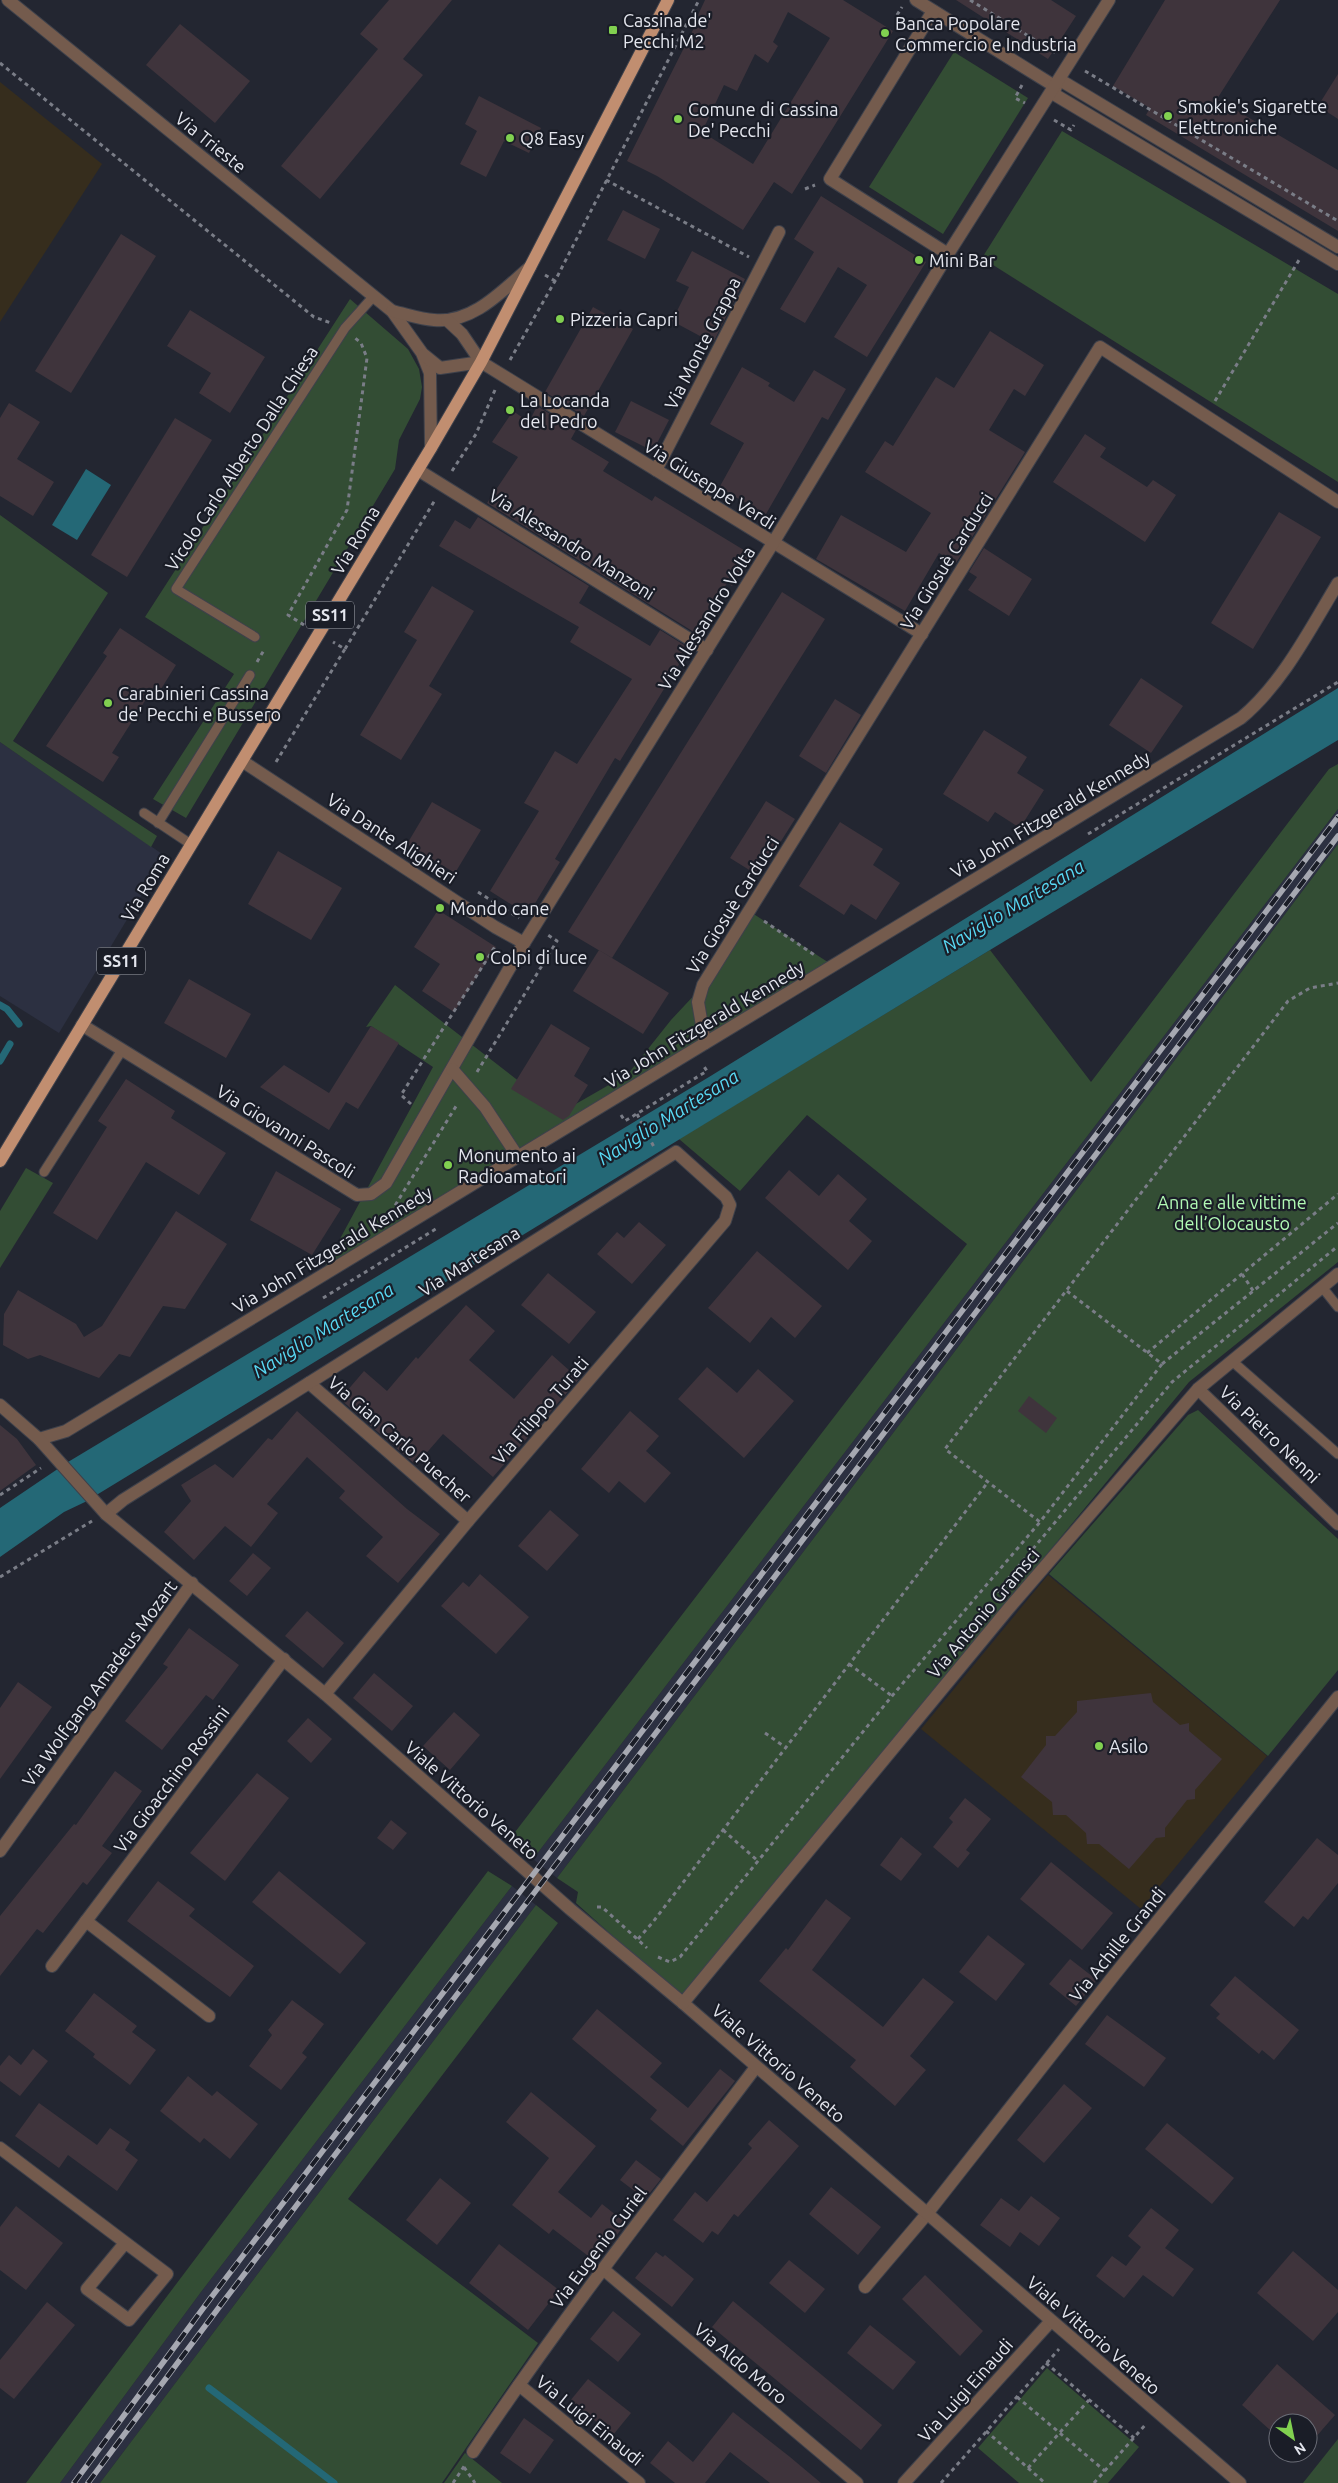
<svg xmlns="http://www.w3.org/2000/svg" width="1338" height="2483" viewBox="0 0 1338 2483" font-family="Ubuntu,sans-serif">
<rect width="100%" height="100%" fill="#232631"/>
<g fill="#2c3041">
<polygon points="0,742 165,856 59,1033 0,996"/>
<polygon points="1338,809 1338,844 557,1878 533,1859"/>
<polygon points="512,1886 536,1905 100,2483 60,2483 201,2292"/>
</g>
<g fill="#362d1d">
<polygon points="0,82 102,164 0,322"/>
<polygon points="1048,1575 1267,1756 1141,1909 921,1729"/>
</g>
<g fill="#334d34">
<polygon points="954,52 1028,98 943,234 869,187"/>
<polygon points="1062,131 1338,294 1338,482 982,258"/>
<polygon points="350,299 408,349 419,369 422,387 420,399 399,440 395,469 186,818 153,799 234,674 145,617"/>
<polygon points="0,515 108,593 13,741 157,836 151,847 0,742"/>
<polygon points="1338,764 1338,809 533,1859 512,1836 967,1244 807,1115 740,1191 679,1139 990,950 1091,1082 1329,769"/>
<polygon points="1338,844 1338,1262 1189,1382 681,1997 576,1903 578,1892 557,1878"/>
<polygon points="749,911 837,968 315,1285 433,1067 371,1026 366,1027 395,985 560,1113 628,1074 671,1020 699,990"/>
<polygon points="26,1168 53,1183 0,1268 0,1211"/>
<polygon points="1198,1410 1338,1539 1338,1670 1268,1756 1049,1574 1188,1415"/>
<polygon points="488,1871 512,1886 201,2292 60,2483 26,2483"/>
<polygon points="536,1905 558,1923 348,2199 538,2343 442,2483 100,2483"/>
<polygon points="1047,2368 1139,2447 1108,2483 1019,2483 978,2448"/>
<polygon points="1338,2439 1338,2483 1303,2483"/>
<polygon points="465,2453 502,2483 444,2483"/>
</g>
<g fill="#246876">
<polygon points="86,469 111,485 77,540 52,525"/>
<polygon points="1338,688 1338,740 990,950 85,1502 64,1512 0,1557 0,1508 68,1462 709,1077"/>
</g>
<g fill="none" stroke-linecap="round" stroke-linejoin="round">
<g stroke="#246876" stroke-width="7">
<polyline points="0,1005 7,1009 19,1024"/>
<polyline points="0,1061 10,1044"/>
<polyline points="209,2388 334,2483"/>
</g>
</g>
<g fill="#3f343c" fill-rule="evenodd">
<polygon points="389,0 452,0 403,59 423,75 320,199 281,166 378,49 360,34"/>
<path d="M705 0H843L893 31 792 194 774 182 743 230 657 176 627 161 699 18 697 17ZM788 12 830 38 753 164 702 132 724 85 737 91 755 54 768 63 778 46 773 42Z"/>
<polygon points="956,0 1051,0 1076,16 1048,59"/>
<polygon points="1165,0 1280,0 1217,99 1338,170 1338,231 1146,115 1150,108 1113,86"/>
<polygon points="180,24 250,81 215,123 146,65"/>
<polygon points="1338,74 1338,119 1318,106"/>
<polygon points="479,96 541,128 529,153 504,141 486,177 460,164 477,131 465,124"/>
<polygon points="821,196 926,262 867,357 834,337 867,285 838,267 805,323 780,309 814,252 794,239"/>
<polygon points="623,210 660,229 645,259 607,240"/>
<polygon points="121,234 156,256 71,393 35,371"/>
<polygon points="692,251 745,279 713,343 672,321 689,287 676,281"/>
<polygon points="593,307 633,329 584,416 545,392"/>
<polygon points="190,310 265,357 230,413 199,393 211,373 167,346"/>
<polygon points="990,331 1044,365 1025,396 1014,389 989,430 1025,452 956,563 939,553 905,611 816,559 841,515 906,552 931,513 865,472 885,441 893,446 936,377 954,388"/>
<polygon points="742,367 770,383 768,386 794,402 814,370 846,389 828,420 822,417 766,514 719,488 744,443 710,424"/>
<polygon points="631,401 669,420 653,451 615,432"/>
<polygon points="9,403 40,422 17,459 54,482 33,516 0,496 0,418"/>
<polygon points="537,406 576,430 571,439 609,462 603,471 652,501 655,496 752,555 732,586 727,583 697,634 487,503 518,457 492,442 513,411 529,422"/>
<polygon points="175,418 212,440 127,577 91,555"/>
<polygon points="1085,434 1106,448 1100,457 1147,487 1153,480 1176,495 1145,542 1053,482"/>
<polygon points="1279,512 1321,537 1253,649 1211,623"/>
<polygon points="478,517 589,586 579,603 650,646 660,630 689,648 620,761 615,758 555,859 560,862 528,915 490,891 539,811 524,803 555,751 577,764 632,679 570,642 579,627 439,546 455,520 470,529"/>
<polygon points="984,548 1032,579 1009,616 968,590 977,577 969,572"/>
<polygon points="432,586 474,611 429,686 442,694 401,760 360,735 417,640 404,632"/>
<polygon points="782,592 825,619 612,958 568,932"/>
<polygon points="120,628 176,665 161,689 155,685 112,753 119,757 103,782 46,746 107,656 103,653"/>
<polygon points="1141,678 1183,706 1151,753 1109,725"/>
<polygon points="835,699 861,715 826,773 799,756"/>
<polygon points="984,730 1027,757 1017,773 1044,790 1020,828 995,812 988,822 943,794"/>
<polygon points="766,801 795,819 759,876 730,858"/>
<polygon points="432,802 481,830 455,873 407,844"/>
<polygon points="840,822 883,849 873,865 900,883 876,920 851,904 844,915 799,886"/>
<polygon points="278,851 342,888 311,940 248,904"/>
<polygon points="438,910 496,947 454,1012 422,991 440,964 414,947"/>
<polygon points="599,950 669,993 643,1034 573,991"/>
<polygon points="189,979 251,1014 226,1058 164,1023"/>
<polygon points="551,1024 590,1048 574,1076 588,1085 569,1116 563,1120 511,1089"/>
<polygon points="371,1026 399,1043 358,1109 346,1102 329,1130 260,1087 284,1065 329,1093"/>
<polygon points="126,1079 175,1111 171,1118 226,1153 199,1195 146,1162 97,1240 53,1213 107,1127 98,1121"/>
<polygon points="789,1170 819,1196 838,1174 867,1199 849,1221 872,1241 848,1270 765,1198"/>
<polygon points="276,1171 341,1209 312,1255 250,1220"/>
<polygon points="176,1211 227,1244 185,1309 163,1306 130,1357 119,1354 99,1378 40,1355 28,1359 3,1345 4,1314 18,1290 76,1324 84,1337 102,1326"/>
<polygon points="639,1222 666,1245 632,1284 597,1254 617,1232 624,1238"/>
<polygon points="757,1251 822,1306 795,1338 771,1317 750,1343 708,1308"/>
<polygon points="548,1273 596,1312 569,1344 521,1305"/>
<polygon points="466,1305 495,1331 469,1360 514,1399 552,1355 579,1379 493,1477 443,1434 416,1465 340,1399 364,1371 387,1391 416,1357 418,1359"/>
<polygon points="707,1367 737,1393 758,1369 794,1401 744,1458 678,1399"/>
<polygon points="1029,1396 1057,1418 1046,1433 1018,1411"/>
<polygon points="297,1411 407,1509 440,1534 398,1583 366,1556 383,1537 339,1498 345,1491 307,1457 267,1504 278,1513 251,1547 225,1526 194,1560 164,1532 191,1501 181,1485 215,1464 233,1478 268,1438 272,1440"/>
<polygon points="630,1411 659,1436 646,1451 671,1473 645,1503 619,1481 609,1493 581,1469"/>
<polygon points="0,1425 17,1439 36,1465 0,1491"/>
<polygon points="550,1510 579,1535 547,1571 518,1546"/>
<polygon points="253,1553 271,1568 247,1596 229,1581"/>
<polygon points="480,1574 529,1617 496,1654 441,1606 463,1582 469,1587"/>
<polygon points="307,1611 344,1643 323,1668 285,1636"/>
<polygon points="189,1628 239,1665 213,1700 206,1695 162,1750 125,1721 168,1667 163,1664"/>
<polygon points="374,1673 413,1706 392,1731 353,1698"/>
<polygon points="18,1682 52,1707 0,1779 0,1708"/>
<polygon points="1151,1693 1153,1702 1180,1725 1189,1723 1189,1731 1222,1759 1195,1790 1195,1799 1187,1800 1165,1828 1165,1837 1156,1838 1129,1869 1099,1844 1087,1844 1086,1833 1066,1815 1053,1815 1052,1802 1021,1777 1046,1745 1046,1736 1055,1736 1077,1712 1077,1701"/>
<polygon points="454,1712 480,1735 450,1770 423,1746"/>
<polygon points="308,1718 332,1739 311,1763 287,1741"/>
<polygon points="115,1771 142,1791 102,1846 112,1853 87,1885 83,1882 43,1933 37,1929 0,1976 0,1916 74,1824 76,1825"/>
<polygon points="257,1773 289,1798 225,1881 190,1853"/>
<polygon points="965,1798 991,1819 966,1850 970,1853 958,1868 933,1847 953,1822 949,1818"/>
<polygon points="391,1820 407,1833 393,1850 377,1838"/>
<polygon points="901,1837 922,1854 901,1881 880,1865"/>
<polygon points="1317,1838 1338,1855 1338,1883 1308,1920 1303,1916 1294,1927 1264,1902"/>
<polygon points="1051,1862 1113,1913 1082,1950 1020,1899"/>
<polygon points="279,1871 366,1943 340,1974 252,1902"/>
<polygon points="158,1881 195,1909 189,1916 254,1966 230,1997 127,1921"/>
<polygon points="826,1899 851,1918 812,1970 883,2027 923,1978 954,2002 910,2056 926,2070 895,2106 850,2067 856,2060 759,1981 786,1948 788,1950"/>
<polygon points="988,1935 1025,1964 996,2001 959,1972"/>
<polygon points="1070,1959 1097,1980 1076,2006 1049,1984"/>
<polygon points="1235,1976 1299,2030 1274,2060 1262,2050 1259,2054 1216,2018 1220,2014 1210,2005"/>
<polygon points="94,1993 137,2026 132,2032 156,2050 130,2085 93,2057 95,2054 65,2031"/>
<polygon points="292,2000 324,2024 302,2053 307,2057 281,2090 249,2066 272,2035 268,2030"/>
<polygon points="597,2009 662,2063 650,2077 688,2108 720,2069 735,2081 683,2146 650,2119 657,2110 572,2039"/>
<polygon points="1107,2015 1166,2058 1144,2087 1085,2044"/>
<polygon points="33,2049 48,2061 20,2096 0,2081 0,2066 9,2055 21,2065"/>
<polygon points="188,2076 212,2096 217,2091 258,2124 230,2159 204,2138 200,2143 160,2111"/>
<polygon points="1064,2084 1092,2108 1044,2163 1017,2140"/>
<polygon points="531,2092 596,2146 558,2192 591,2218 602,2204 626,2223 596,2262 553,2229 549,2234 512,2205 549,2158 506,2122"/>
<polygon points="39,2103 97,2145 110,2128 130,2142 125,2150 138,2160 117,2191 68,2155 59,2168 15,2136"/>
<polygon points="769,2120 799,2146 738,2217 734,2214 718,2235 712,2231 703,2243 673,2220 695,2192 707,2202 752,2148 748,2144"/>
<polygon points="1167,2123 1234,2178 1212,2204 1145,2149"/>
<polygon points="636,2160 661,2179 645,2199 620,2180"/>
<polygon points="440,2178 471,2203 437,2245 406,2220"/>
<polygon points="831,2187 881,2227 858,2255 809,2214"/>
<polygon points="1031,2196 1060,2218 1039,2246 1020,2232 1010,2247 980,2225 1001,2198 1019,2211"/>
<polygon points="16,2206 63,2243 26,2290 0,2270 0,2227"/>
<polygon points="1151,2208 1179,2230 1165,2248 1194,2269 1173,2297 1143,2275 1124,2298 1096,2276 1112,2256 1126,2266 1141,2247 1128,2236"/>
<polygon points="499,2244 559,2290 528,2330 469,2283"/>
<polygon points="1293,2251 1338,2290 1338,2312 1313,2341 1257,2293"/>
<polygon points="656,2252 663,2257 665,2255 694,2279 672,2307 635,2278"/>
<polygon points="789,2260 825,2289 805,2313 769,2283"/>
<polygon points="925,2275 983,2331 960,2356 902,2299"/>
<polygon points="733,2301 882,2425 861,2450 712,2327"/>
<polygon points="47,2302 75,2325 14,2399 0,2388 0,2360"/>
<polygon points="613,2311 641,2334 618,2362 590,2339"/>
<polygon points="870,2325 916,2362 893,2390 847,2353"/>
<polygon points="1277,2364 1335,2415 1308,2446 1308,2423 1278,2423 1278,2437 1242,2405"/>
<polygon points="588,2379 631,2413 613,2435 570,2401"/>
<polygon points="733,2412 790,2457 821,2483 770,2483 730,2452 705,2483 675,2483 650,2463 668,2441 693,2462"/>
<polygon points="524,2418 554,2440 530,2474 500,2453"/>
</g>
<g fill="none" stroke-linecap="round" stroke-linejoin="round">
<defs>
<g id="service">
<polyline points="255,637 176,589 345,328 373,297"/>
<polyline points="144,813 192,845"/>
<polyline points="158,823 250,675"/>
<polyline points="44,1172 122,1050"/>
<polyline points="1322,1287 1338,1307"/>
<polyline points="1232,1361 1338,1454"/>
</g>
<g id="minor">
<polyline points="8,0 392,311 422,353 430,373 431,448"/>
<polyline points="916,0 1056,87"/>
<polyline points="933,11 830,179 948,254"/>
<polyline points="1060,80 1338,247"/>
<polyline points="1052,93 1338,264"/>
<path d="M392 311C406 314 420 319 434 320 473 324 503 290 530 267"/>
<polyline points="447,320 462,334 481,362 922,634"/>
<polyline points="424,355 440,368 481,362"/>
<polyline points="418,470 707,650"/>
<polyline points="656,470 779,232"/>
<polyline points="242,761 495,927 524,943"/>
<polyline points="82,1025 357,1195 371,1194 386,1183 524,943 773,543 948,254 1109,0"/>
<polyline points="705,1043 698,1002 703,985 1100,347 1338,502"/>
<polyline points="452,1069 485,1107 518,1157"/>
<polyline points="309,1383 468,1521"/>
<polyline points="1198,1389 1338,1524"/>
<path d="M39 1439 66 1431 1241 718C1283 683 1310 629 1338 583"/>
<polyline points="106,1514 123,1500 676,1152 726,1197 730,1205 725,1221 468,1521 325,1694"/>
<polyline points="0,1851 192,1583"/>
<polyline points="86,1921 209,2016"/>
<polyline points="52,1966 284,1659"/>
<polyline points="0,2148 167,2274 129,2320 87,2289 125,2243"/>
<polyline points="603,2269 857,2483"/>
<polyline points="865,2287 926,2215 1115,1974 1338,1697"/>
<polyline points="519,2385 639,2483"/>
<path d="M473 2452C561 2320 660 2194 756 2067"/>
<polyline points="904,2483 1051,2321"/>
</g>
<g id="tertiary">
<polyline points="0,1405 39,1439 106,1514 325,1694 570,1909 683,2003 1240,2483"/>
<polyline points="683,2003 1009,1608 1198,1389 1338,1274"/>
</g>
<polyline id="primary" points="0,1161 431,448 481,362 668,0"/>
</defs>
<use href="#service" stroke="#3e414b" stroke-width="11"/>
<use href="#minor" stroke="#3e414b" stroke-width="14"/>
<use href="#tertiary" stroke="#3e414b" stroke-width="14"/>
<use href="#primary" stroke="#3e414b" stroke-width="14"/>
<g stroke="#7a7d87" stroke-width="3" stroke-dasharray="4 4" stroke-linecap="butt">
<polyline points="970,0 1056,53"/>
<polyline points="897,15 902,7"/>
<polyline points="0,63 314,317 331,323"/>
<polyline points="1085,71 1338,221"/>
<polyline points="1022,85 1015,98 1025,103"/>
<polyline points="1054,120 1071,130 1074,125"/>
<polyline points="606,180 749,257"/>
<polyline points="805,189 815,185"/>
<polyline points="545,275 555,281"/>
<polyline points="510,360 555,281 699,0"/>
<polyline points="1215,401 1299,260"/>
<polyline points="452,471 476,434 495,390"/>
<polyline points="304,625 288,615 347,510 367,358 361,343 355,338"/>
<polyline points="345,649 435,500"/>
<polyline points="257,662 264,650"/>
<polyline points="276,762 345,649 333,642"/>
<polyline points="1088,834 1338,682"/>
<polyline points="478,892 519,918"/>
<polyline points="764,921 816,956"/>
<polyline points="477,1072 557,941 548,935"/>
<polyline points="411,1104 401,1095 496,945"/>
<polyline points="637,1114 654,1147"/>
<polyline points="621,1115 625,1121 707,1071 703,1065"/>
<polyline points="391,1212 458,1103"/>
<polyline points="1242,1274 1254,1292"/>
<polyline points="1067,1291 1162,1364 1040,1522 945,1449 1288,1001 1310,988 1338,983"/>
<polyline points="323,1298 439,1227"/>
<polyline points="1147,1353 1338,1194"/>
<polyline points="1162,1364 1338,1223"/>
<polyline points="0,1495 41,1468"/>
<polyline points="0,1577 92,1521"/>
<polyline points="997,1592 1172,1382 1338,1246"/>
<polyline points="849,1664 892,1696"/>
<polyline points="765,1733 785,1747"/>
<polyline points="723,1830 758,1861"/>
<polyline points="597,1907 602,1907 647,1948"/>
<polyline points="638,1939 653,1922 988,1482"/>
<polyline points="658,1957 670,1962 680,1957 892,1696 1040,1522"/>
<polyline points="1046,2363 1134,2438"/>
<polyline points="1017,2397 1105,2471"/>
<polyline points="986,2431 1045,2483"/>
<polyline points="464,2467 475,2483"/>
<polyline points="1028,2468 1089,2400"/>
<polyline points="453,2483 465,2465"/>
<polyline points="941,2483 1059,2349"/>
<polyline points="1094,2483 1146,2424"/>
</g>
<use href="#service" stroke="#745b4d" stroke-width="9"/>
<use href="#minor" stroke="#745b4d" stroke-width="12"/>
<use href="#tertiary" stroke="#745b4d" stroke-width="12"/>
<use href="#primary" stroke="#c18e70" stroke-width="12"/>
<defs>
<g id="rail">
<polyline points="74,2483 210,2299 1338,817"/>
<polyline points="88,2483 220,2306 1338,836"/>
</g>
</defs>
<use href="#rail" stroke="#a6a8b1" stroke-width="5.5"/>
<use href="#rail" stroke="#1a1d27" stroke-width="4" stroke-dasharray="11" stroke-linecap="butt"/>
</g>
<g fill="#81d050" stroke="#1a1d27" stroke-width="2">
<rect x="608" y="25" width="10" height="10" rx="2.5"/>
<circle cx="885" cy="33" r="5"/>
<circle cx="1168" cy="116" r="5"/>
<circle cx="678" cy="119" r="5"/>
<circle cx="510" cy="138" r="5"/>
<circle cx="919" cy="260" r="5"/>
<circle cx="560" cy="319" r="5"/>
<circle cx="510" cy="410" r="5"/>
<circle cx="108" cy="703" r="5"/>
<circle cx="440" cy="908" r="5"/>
<circle cx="480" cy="957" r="5"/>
<circle cx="448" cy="1165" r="5"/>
<circle cx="1099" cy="1746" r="5"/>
</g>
<g text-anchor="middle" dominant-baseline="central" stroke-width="4.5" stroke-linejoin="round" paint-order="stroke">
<g fill="#1a1d27" stroke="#a7aab2" stroke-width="1">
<rect x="306" y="601.5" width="48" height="27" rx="4"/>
<rect x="97" y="947.5" width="48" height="27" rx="4"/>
</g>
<g font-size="16" font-weight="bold" fill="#e4e6ee">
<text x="330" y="615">SS11</text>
<text x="121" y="961">SS11</text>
</g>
<g font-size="18" fill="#e4e6ee" stroke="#1a1d27" text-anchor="start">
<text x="623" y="20">Cassina de'<tspan x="623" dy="21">Pecchi M2</tspan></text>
<text x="895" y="23">Banca Popolare<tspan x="895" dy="21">Commercio e Industria</tspan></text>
<text x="1178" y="106">Smokie's Sigarette<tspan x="1178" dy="21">Elettroniche</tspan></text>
<text x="688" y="109">Comune di Cassina<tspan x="688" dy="21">De' Pecchi</tspan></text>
<text x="520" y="138">Q8 Easy</text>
<text x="929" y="260">Mini Bar</text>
<text x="570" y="319">Pizzeria Capri</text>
<text x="520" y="400">La Locanda<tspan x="520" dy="21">del Pedro</tspan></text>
<text x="118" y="693">Carabinieri Cassina<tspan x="118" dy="21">de' Pecchi e Bussero</tspan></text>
<text x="450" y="908">Mondo cane</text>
<text x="490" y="957">Colpi di luce</text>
<text x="458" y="1155">Monumento ai<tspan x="458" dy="21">Radioamatori</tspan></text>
<text x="1109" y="1746">Asilo</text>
</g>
<g font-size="18" fill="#e4e6ee" stroke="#1a1d27">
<text transform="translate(211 142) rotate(39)">Via Trieste</text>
<text transform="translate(702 343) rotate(-63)">Via Monte Grappa</text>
<text transform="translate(241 458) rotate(-57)">Vicolo Carlo Alberto Dalla Chiesa</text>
<text transform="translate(710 484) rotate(32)">Via Giuseppe Verdi</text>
<text transform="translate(355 540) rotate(-59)">Via Roma</text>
<text transform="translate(572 544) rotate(32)">Via Alessandro Manzoni</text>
<text transform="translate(946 561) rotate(-58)">Via Giosuè Carducci</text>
<text transform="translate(706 618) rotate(-58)">Via Alessandro Volta</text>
<text transform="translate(1050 814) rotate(-31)">Via John Fitzgerald Kennedy</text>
<text transform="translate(392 838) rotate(33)">Via Dante Alighieri</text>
<text transform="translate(145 887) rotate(-59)">Via Roma</text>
<text transform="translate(732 905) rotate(-58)">Via Giosuè Carducci</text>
<text transform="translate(704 1024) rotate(-31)">Via John Fitzgerald Kennedy</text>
<text transform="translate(286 1131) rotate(32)">Via Giovanni Pascoli</text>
<text transform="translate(332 1249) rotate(-31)">Via John Fitzgerald Kennedy</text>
<text transform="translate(469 1261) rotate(-32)">Via Martesana</text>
<text transform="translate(540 1410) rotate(-49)">Via Filippo Turati</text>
<text transform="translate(1270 1434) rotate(44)">Via Pietro Nenni</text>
<text transform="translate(400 1439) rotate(41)">Via Gian Carlo Puecher</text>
<text transform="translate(983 1613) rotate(-50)">Via Antonio Gramsci</text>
<text transform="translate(99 1683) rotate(-54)">Via Wolfgang Amadeus Mozart</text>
<text transform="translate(171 1779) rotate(-53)">Via Gioacchino Rossini</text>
<text transform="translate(472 1800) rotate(41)">Viale Vittorio Veneto</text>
<text transform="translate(1117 1944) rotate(-51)">Via Achille Grandi</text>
<text transform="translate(779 2063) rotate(41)">Viale Vittorio Veneto</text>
<text transform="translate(598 2247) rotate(-53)">Via Eugenio Curiel</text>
<text transform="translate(1094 2335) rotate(41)">Viale Vittorio Veneto</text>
<text transform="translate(741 2363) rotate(40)">Via Aldo Moro</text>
<text transform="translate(965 2390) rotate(-48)">Via Luigi Einaudi</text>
<text transform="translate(590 2420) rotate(39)">Via Luigi Einaudi</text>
</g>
<g font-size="18" fill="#b1f9b4" stroke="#1a1d27">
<text x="1232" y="1202">Anna e alle vittime<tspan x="1232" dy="21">dell’Olocausto</tspan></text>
</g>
<g font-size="19" font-style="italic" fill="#58d8f3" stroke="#1a1d27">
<text transform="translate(1013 906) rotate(-31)">Naviglio Martesana</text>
<text transform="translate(668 1117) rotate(-32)">Naviglio Martesana</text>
<text transform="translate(323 1330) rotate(-32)">Naviglio Martesana</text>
</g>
</g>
<g transform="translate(1293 2438) rotate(147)"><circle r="24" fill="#1a1d27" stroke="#6b6d77"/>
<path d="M0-4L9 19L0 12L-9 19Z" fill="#81d050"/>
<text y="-8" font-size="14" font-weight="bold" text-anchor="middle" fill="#e4e6ee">N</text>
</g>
</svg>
